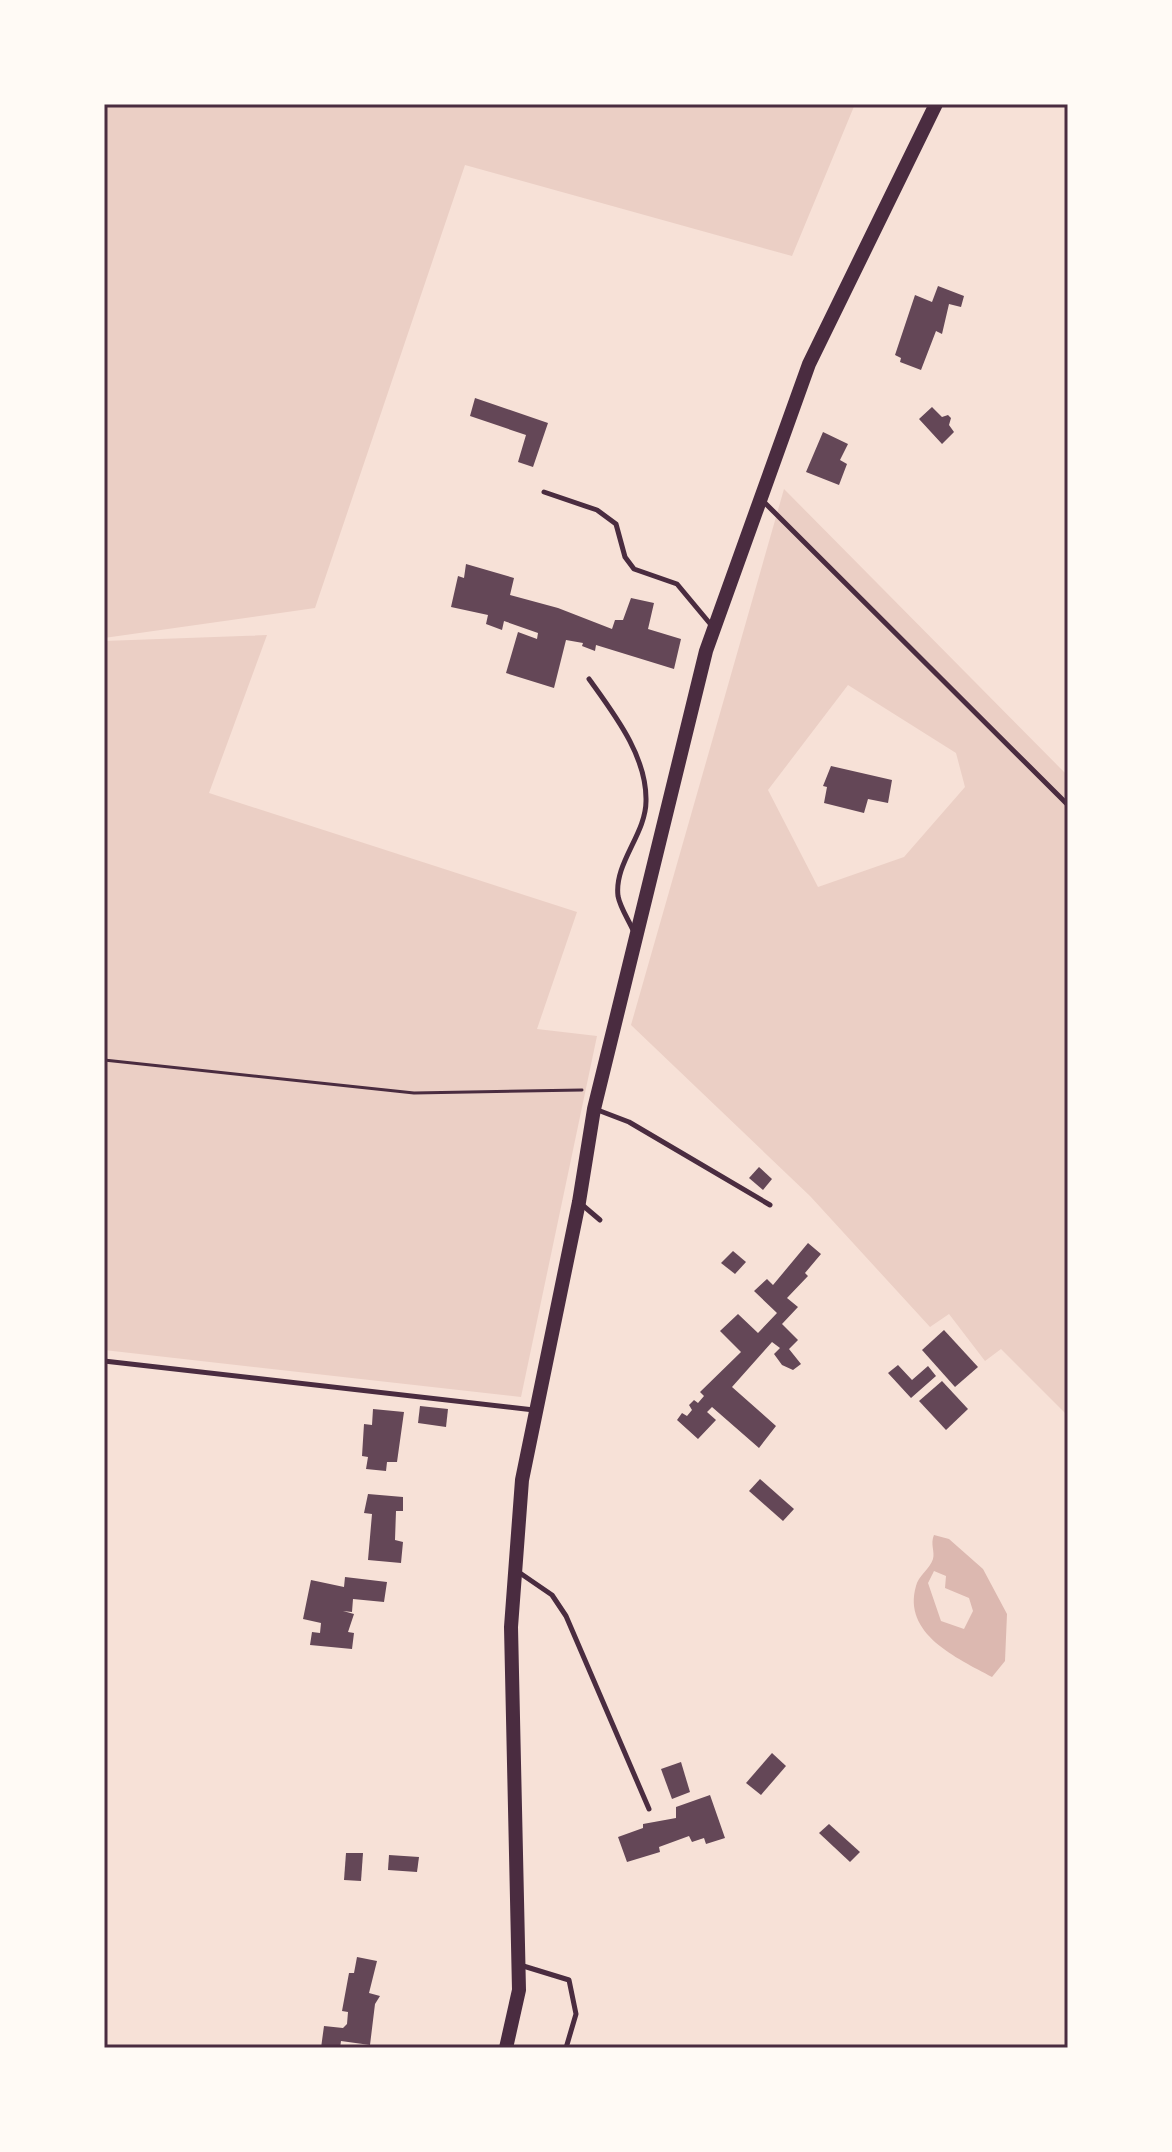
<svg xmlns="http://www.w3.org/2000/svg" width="1172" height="2152" viewBox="0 0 1172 2152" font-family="'Fira Sans Condensed',sans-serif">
<rect width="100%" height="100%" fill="#f7e1d7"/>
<g fill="#ebcfc5" fill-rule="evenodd">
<polygon points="104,104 855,104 792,256 465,165 315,608 104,638"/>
<path d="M784 489 1068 776V1416L1001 1349 985 1361 949 1314 930 1327 810 1196 631 1025ZM848 685 956 753 965 787 904 857 818 887 768 790Z"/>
<polygon points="267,635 209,793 577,912 537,1029 597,1036 521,1397 104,1350 104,641"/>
</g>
<path fill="#dcb8b0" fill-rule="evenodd" d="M934 1535 949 1539 983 1569 1007 1614 1005 1661 992 1677C957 1658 902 1634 916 1586 918 1576 930 1569 933 1559 935 1551 930 1544 934 1535ZM934 1571 946 1576 945 1588 969 1598 973 1611 964 1629 941 1621 928 1583Z"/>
<g fill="#644757">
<polygon points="938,286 964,296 961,307 949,304 942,334 936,331 921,370 900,362 901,358 895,355 915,295 932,302"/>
<polygon points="475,398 548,423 533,467 518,462 526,435 470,416"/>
<polygon points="932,407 942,417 948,415 951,418 949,425 954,432 942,444 919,419"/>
<polygon points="823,432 848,444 840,460 847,464 839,485 806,472"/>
<polygon points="466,564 514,578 510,595 558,608 612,629 615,620 623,620 631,598 654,603 648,629 681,639 674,669 596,645 595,651 582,646 583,643 566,640 554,688 506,673 518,632 537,639 538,633 504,621 502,630 486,624 488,615 451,607 458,576 464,578"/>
<polygon points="831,766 892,780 888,803 868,799 864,813 824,803 827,787 823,786"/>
<polygon points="759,1167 772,1179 763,1190 749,1178"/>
<polygon points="808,1243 821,1254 805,1273 808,1276 787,1298 798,1307 782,1324 798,1340 789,1349 801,1364 793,1370 782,1365 774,1354 780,1348 772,1342 732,1387 776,1426 759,1448 712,1407 707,1412 716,1420 698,1439 677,1420 682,1413 687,1416 692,1410 689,1405 694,1400 698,1403 704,1396 700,1392 741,1352 720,1331 738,1314 758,1333 777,1313 754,1291 767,1279 773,1285"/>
<polygon points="733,1251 746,1262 735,1274 721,1263"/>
<polygon points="944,1330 978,1367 955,1387 922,1350"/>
<polygon points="898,1365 912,1380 928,1366 936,1376 911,1398 888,1373"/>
<polygon points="942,1381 968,1409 946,1430 919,1401"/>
<polygon points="420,1406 448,1409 446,1427 418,1423"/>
<polygon points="373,1409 404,1412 397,1462 387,1462 386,1471 366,1469 368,1457 362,1456 364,1424 372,1425"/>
<polygon points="760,1479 794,1509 783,1521 749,1491"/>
<polygon points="368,1494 403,1497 403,1511 396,1511 395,1540 403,1542 401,1563 368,1560 372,1514 364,1513"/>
<polygon points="345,1577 387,1582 384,1602 353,1599 352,1612 343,1611 354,1614 348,1632 354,1633 352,1649 310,1645 312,1632 320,1633 321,1623 303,1619 311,1580 344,1587"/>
<polygon points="772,1753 786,1766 761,1795 746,1783"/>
<polygon points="681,1762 690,1792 672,1799 661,1769"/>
<polygon points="710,1795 725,1838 706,1844 704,1838 692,1842 689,1836 659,1847 660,1852 627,1862 618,1837 643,1828 643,1824 676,1818 676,1807"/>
<polygon points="829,1824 860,1852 850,1862 819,1833"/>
<polygon points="346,1853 363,1853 361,1881 344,1880"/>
<polygon points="389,1855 419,1857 417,1872 388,1870"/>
<polygon points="357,1957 377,1961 369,1993 380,1996 375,2004 370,2045 341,2041 340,2048 321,2048 324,2026 343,2028 347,2024 348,2012 342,2011 349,1973 354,1973"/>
</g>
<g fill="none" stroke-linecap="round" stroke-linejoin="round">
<polyline stroke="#4a2c40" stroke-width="3" points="104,1060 414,1093 582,1090"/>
<g stroke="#4a2c40" stroke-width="5">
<polyline points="544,492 597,510 616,524 625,557 634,569 677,584 712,626"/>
<polyline points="762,500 1068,805"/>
<path d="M589 679C614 714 647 756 646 801 646 834 614 863 618 896 620 907 628 919 633 930"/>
<polyline points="595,1109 629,1122 770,1205"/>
<polyline points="580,1203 600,1220"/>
<polyline points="104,1361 534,1410"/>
<polyline points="517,1571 552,1595 566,1616 649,1809"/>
<polyline points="520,1965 569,1980 576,2014 566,2048"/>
</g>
<polyline stroke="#4a2c40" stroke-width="14" points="506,2048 519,1990 511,1627 522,1480 579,1202 594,1109 706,651 809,364 936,104"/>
</g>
<rect width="1172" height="2152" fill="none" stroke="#fffaf5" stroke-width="212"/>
<rect x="106" y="106" width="960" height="1940" fill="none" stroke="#4a2c40" stroke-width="3"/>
</svg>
